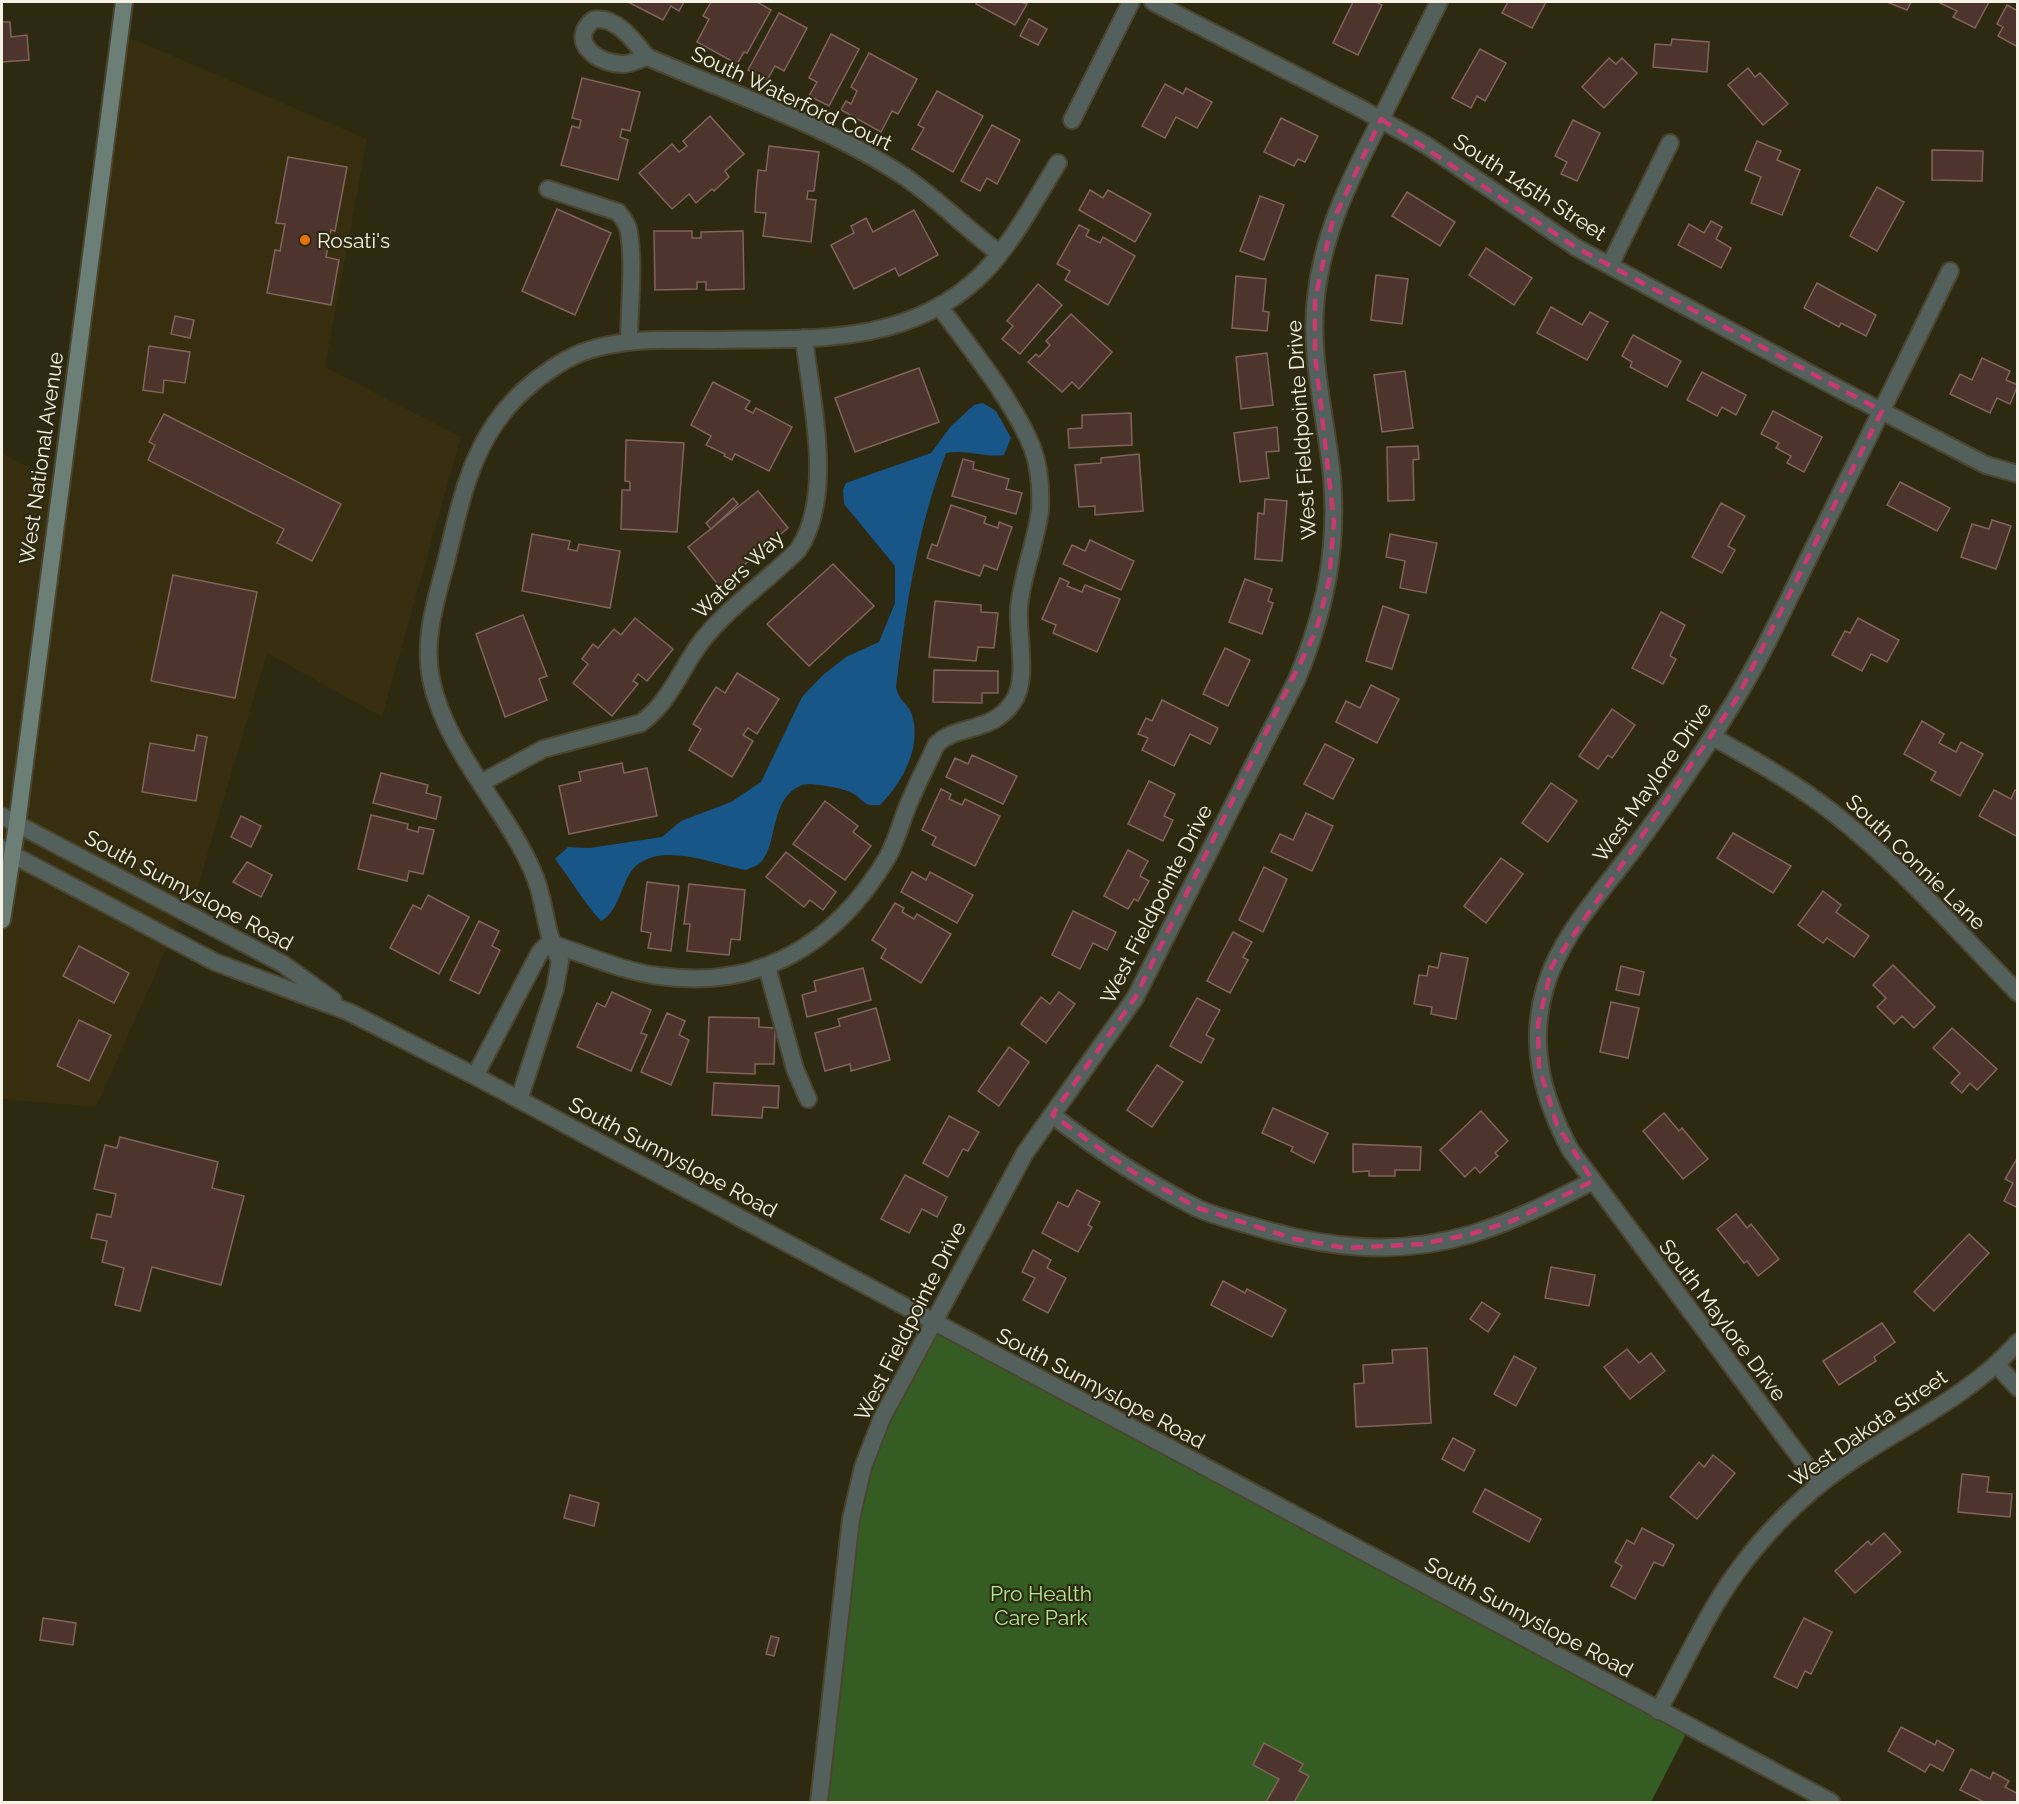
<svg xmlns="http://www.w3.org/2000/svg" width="2019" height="1804" viewBox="0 0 2019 1804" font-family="Raleway,sans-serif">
<rect width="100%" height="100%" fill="#2e2911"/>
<polygon fill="#362e0e" points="119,33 367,139 325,367 461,437 382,717 267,653 194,900 183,912 96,1107 2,1099 2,453 60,483"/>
<polygon fill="#355d23" points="934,1324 1689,1728 1651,1802 819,1802 863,1467"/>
<path fill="#195688" d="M983 403 996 411 1011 438 1004 455C984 458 968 449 946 453 917 529 906 607 896 687 899 702 909 704 912 715 922 748 902 783 880 805 862 807 864 799 852 793 844 788 810 782 802 785 768 798 779 847 759 864 756 866 750 868 746 870 710 864 644 833 625 883 619 897 614 914 601 921 583 902 571 879 555 859L568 847 590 848 662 837 681 821 731 802 761 782 802 697 823 675 846 657 879 642 895 603V566L844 504 843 490 846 483 931 453 951 426 974 405Z"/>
<g fill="#4d342c" stroke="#81645c" stroke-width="1.5">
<polygon points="628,2 684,2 679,11 671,6 663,20"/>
<polygon points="711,2 757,2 771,10 747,53 744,52 737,64 697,42 709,19 703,16"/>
<polygon points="977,2 1021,2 1027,4 1015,25 976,4"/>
<polygon points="1353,2 1376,2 1382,5 1358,55 1333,43"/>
<polygon points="1508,2 1546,2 1532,28 1502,13"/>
<polygon points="1887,2 1911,2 1907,10"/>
<polygon points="1938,2 1989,2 1975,28 1953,17 1957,11"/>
<polygon points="2007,5 2018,11 2018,47 1998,36 2003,27 1997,24"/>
<polygon points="779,13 807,28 784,71 775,66 767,80 748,70"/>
<polygon points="1029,19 1047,29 1038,45 1020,36"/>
<polygon points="2,22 10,22 11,37 27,35 29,60 2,62"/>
<polygon points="831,34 859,49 829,106 809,96 817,82 809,78"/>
<polygon points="1672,39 1709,42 1707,72 1653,67 1655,44 1671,45"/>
<polygon points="1480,49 1506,63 1485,101 1477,96 1471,108 1452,98"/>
<polygon points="869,53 917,79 898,114 892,111 881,132 841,110 846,101 851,104 857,91 851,87"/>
<polygon points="1609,58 1616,64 1622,58 1637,73 1604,108 1582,87"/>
<polygon points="1748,68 1755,77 1760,73 1788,104 1763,125 1728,85"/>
<polygon points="582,78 640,92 630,131 622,129 620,137 628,140 618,180 561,165 572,126 579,128 581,120 572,118"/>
<polygon points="1165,84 1183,94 1186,88 1212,102 1197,128 1176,117 1165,138 1142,126"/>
<polygon points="937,91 983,116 953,172 912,149 924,128 918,125"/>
<polygon points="710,116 744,154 725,171 729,177 714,191 712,189 696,203 689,194 672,209 639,173 672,144 679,152 687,146 683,141"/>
<polygon points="1281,118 1318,136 1305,162 1298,159 1294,166 1264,152"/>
<polygon points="1573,120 1600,133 1577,181 1561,174 1567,162 1555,156"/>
<polygon points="992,125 1020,140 997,184 987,178 980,191 961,181"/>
<polygon points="1757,141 1781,151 1777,160 1800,170 1782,215 1751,203 1761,177 1745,170"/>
<polygon points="769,146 819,152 814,191 808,191 807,199 816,200 811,242 763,236 766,213 755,212 756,192 758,170 766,171"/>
<polygon points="1932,150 1983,151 1982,181 1932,180"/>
<polygon points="288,157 347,167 335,231 331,230 326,257 339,260 331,305 267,293 275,250 280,251 285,224 276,223"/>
<polygon points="1877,187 1904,202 1877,251 1850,236"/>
<polygon points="1090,190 1103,198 1108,190 1151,214 1135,242 1079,210"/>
<polygon points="1407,192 1455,222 1440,246 1392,216"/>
<polygon points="1260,196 1284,205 1264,260 1240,251"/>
<polygon points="557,209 611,233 575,315 522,291"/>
<polygon points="914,210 938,255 899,276 895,268 854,289 831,245 854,233 851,226 866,218 873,232"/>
<polygon points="1711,221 1722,227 1716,239 1731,248 1721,268 1678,245 1689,224 1704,233"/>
<polygon points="1079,225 1089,230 1086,236 1100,243 1103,237 1135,256 1108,305 1065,280 1070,271 1057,264"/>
<polygon points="654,231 692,231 692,238 701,238 701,232 743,231 744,289 706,290 706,282 697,282 697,289 655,290"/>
<polygon points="1486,248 1532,278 1514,305 1469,275"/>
<polygon points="1376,275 1408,279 1402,324 1371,320"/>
<polygon points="1236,276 1266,279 1263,311 1269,312 1267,331 1232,328"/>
<polygon points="1817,283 1876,315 1866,336 1841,323 1839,327 1804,308"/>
<polygon points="1038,284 1062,305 1020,354 1002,339 1013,326 1007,321"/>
<polygon points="1551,307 1582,325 1590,312 1608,322 1587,360 1537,333"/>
<polygon points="1071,314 1112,352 1079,389 1072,382 1062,392 1028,362 1036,354 1039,357 1050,345 1046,341"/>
<polygon points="175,316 194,320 190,338 171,334"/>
<polygon points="1633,335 1681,361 1667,387 1630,367 1632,362 1622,356"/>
<polygon points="149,346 190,352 185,383 164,380 163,393 143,390"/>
<polygon points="1267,353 1273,405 1241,409 1236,357"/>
<polygon points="1982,358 2010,371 2006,380 2018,385 2010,404 1997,398 1990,413 1950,394 1960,374 1972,380"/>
<polygon points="919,368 939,422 855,452 835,398"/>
<polygon points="1405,371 1413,428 1382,432 1374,375"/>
<polygon points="1702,372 1746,395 1736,415 1722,407 1717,416 1687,400"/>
<polygon points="713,382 750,401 745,409 753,413 756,408 792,427 769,471 735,454 732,460 724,456 725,454 706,445 711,436 691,425"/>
<polygon points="1773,411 1822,437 1804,472 1787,463 1791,456 1776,448 1779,443 1761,434"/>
<polygon points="1131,413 1132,445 1069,448 1068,429 1082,428 1082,415"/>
<polygon points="164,414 341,504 312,561 277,543 284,529 148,460 155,445 149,442"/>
<polygon points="1277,427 1279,451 1266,452 1269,478 1240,482 1234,433"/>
<polygon points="626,440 684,443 677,532 621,529 622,490 630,490 630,482 625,481"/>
<polygon points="1418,446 1419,459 1413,460 1414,500 1388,501 1387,447"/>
<polygon points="1139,454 1143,511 1095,515 1095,506 1079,507 1075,465 1101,463 1101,458"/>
<polygon points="963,459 974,462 973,469 1009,479 1006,489 1022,493 1016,514 952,496"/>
<polygon points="1900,482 1950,508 1937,531 1887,505"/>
<polygon points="758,491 788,528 719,586 688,547"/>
<polygon points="733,498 738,504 711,529 706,523"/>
<polygon points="1265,499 1287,501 1282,561 1255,559 1258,513 1264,514"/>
<polygon points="1721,503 1745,516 1728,546 1735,550 1722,573 1692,557"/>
<polygon points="951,505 986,517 984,523 998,528 999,522 1012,527 997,570 984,565 980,576 927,558 932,544 937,546"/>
<polygon points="1992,520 2011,526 1996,569 1961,557 1972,524 1989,529"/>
<polygon points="532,534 570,541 568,549 577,551 579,544 620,551 610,608 522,591"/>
<polygon points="1390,534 1437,543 1426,593 1400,588 1405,561 1386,557"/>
<polygon points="1090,540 1134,561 1121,590 1063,564 1072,545 1085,551"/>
<polygon points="833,564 874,606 809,666 767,624"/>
<polygon points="173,575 257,592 235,698 151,681"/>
<polygon points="1060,578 1069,582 1067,586 1082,592 1085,585 1120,599 1097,652 1053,633 1056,625 1042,619"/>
<polygon points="1245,579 1272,589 1268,601 1273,603 1262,634 1229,622"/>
<polygon points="935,601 981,605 981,612 998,613 994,648 978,647 976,661 929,657"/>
<polygon points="1383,606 1409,615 1392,669 1366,661"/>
<polygon points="1661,612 1685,625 1670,656 1676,659 1663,684 1632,668"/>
<polygon points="523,615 547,676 539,679 547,700 505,717 476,634"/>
<polygon points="635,618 673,649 647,681 638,674 633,681 638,684 612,716 573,683 588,664 582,659 593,644 598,648 614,629 621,635"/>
<polygon points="1858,618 1899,640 1887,662 1871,654 1862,671 1832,655 1845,631 1850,633"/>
<polygon points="1225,648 1250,660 1228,706 1203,694"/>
<polygon points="934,670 998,671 998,693 982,693 982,703 933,702"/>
<polygon points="737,673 779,699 757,734 748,728 743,735 753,741 732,777 689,750 701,729 693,724 704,706 716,687 725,693"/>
<polygon points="1371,685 1399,699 1377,743 1336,722 1346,701 1360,708"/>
<polygon points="1162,700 1218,728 1210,744 1190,734 1174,766 1142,750 1148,738 1138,734 1146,718 1152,721"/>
<polygon points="1612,709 1635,725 1612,758 1608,755 1598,769 1579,756"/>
<polygon points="1922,721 1944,734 1939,743 1956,752 1961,742 1983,754 1960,796 1931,780 1936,772 1904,754"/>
<polygon points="197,735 207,737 196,801 142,792 150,743 194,751"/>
<polygon points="1325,744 1354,759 1333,799 1304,784"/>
<polygon points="972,755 1017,776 1003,804 946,777 955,758 968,764"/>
<polygon points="622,763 624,773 647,768 657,816 569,834 559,786 581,781 579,772"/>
<polygon points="381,773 428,785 426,793 441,797 436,819 373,803"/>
<polygon points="1149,781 1175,794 1164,816 1173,820 1163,841 1128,824"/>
<polygon points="1551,783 1577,801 1548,842 1522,823"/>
<polygon points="941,789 951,794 949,799 962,805 965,799 1000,816 975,866 932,845 936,837 922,830"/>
<polygon points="1994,790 2011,799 2015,790 2018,792 2018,837 1979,816"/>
<polygon points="825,801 858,826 853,832 871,846 845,880 793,844"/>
<polygon points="1306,813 1333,826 1312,871 1271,852 1280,834 1293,840"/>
<polygon points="371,815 408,824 407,829 418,832 419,827 434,830 423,874 409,871 407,881 358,869"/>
<polygon points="241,816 261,826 251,847 231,837"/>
<polygon points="1733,833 1791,866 1773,893 1717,858"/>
<polygon points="1128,850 1148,861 1140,876 1149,881 1138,901 1134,899 1128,909 1104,896"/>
<polygon points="786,852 836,892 823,910 810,900 804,907 766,877"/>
<polygon points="1501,858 1523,874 1486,923 1464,906"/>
<polygon points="247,862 272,875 261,897 233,882"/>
<polygon points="1264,867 1287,879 1263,932 1239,920"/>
<polygon points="912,872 926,880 930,872 973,895 957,923 901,892"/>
<polygon points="647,882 679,886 671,951 648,948 651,933 641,931"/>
<polygon points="689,884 745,890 740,940 731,939 729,955 687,951 690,924 684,924"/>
<polygon points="1823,891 1841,905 1836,912 1869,936 1854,957 1827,938 1823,943 1798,925"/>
<polygon points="428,895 469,917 439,974 390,948 413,905 421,909"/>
<polygon points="895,903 904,908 902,912 914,919 917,914 951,934 921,983 881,958 886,949 872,940"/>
<polygon points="1073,911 1116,932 1107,950 1093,943 1080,969 1052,955"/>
<polygon points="479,921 499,931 492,946 500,950 479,994 450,980"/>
<polygon points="1233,932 1252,942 1243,957 1248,960 1230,993 1207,981"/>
<polygon points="79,946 129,973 114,1003 63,976"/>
<polygon points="1441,953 1468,958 1456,1019 1431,1014 1432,1007 1414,1004 1419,975 1427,976 1429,966 1438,968"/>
<polygon points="1893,965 1935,1007 1914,1028 1902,1016 1894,1024 1877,1007 1886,998 1873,985"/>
<polygon points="1621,966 1644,972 1639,995 1616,990"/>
<polygon points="863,968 871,1000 807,1017 802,995 816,991 814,981"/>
<polygon points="612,992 651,1010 641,1033 647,1035 631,1071 577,1047 597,1003 605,1007"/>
<polygon points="1059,992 1075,1004 1046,1043 1021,1024 1041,997 1050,1004"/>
<polygon points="1197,998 1220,1010 1206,1035 1214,1039 1201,1063 1170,1046"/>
<polygon points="1611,1002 1639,1008 1628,1058 1600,1052"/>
<polygon points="876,1008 890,1060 851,1071 850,1064 825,1071 815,1033 840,1026 838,1019"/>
<polygon points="667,1013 685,1021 679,1035 689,1040 671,1085 641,1072"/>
<polygon points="709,1017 759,1018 759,1027 775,1028 774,1064 755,1064 755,1074 707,1072"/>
<polygon points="79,1020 111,1035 89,1081 57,1066"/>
<polygon points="1952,1028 1997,1069 1977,1090 1970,1083 1962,1093 1951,1083 1960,1073 1933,1048"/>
<polygon points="1009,1047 1029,1062 999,1106 978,1091"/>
<polygon points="1157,1065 1183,1082 1152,1127 1127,1110"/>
<polygon points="714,1083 779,1086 778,1108 763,1107 762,1118 712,1115"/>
<polygon points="1273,1108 1328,1133 1314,1163 1291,1151 1293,1147 1262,1133"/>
<polygon points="1481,1111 1508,1141 1495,1153 1498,1156 1480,1173 1475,1167 1465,1177 1440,1150"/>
<polygon points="1664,1113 1679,1131 1682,1128 1708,1159 1683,1179 1643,1131"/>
<polygon points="949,1116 979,1132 968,1151 963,1149 948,1177 923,1163"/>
<polygon points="120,1137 218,1162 212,1188 244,1196 221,1285 152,1267 140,1311 115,1305 124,1268 102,1262 107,1241 91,1238 97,1214 111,1217 116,1194 94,1189 105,1145 117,1148"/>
<polygon points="1353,1144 1421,1147 1420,1170 1395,1170 1395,1176 1369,1176 1369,1171 1353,1172"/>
<polygon points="2018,1157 2018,1208 2004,1201 2013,1183 2005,1179"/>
<polygon points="905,1175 947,1197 937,1217 922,1209 909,1233 881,1219"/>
<polygon points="1077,1190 1100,1202 1088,1225 1092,1227 1078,1252 1042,1233 1058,1202 1068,1207"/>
<polygon points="1736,1214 1747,1228 1751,1224 1779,1259 1758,1276 1747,1261 1744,1263 1717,1229"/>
<polygon points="1969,1234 1989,1253 1934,1311 1914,1292"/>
<polygon points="1033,1250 1051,1260 1047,1268 1066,1278 1048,1313 1023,1300 1035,1278 1022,1272"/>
<polygon points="1551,1267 1595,1275 1589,1306 1545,1298"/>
<polygon points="1223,1281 1245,1293 1247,1289 1286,1310 1272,1337 1211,1305"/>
<polygon points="1482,1302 1500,1314 1488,1332 1470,1319"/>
<polygon points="1882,1323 1895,1342 1874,1357 1876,1361 1839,1385 1823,1361"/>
<polygon points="1427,1348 1431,1423 1356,1427 1354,1384 1364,1383 1363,1365 1393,1363 1392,1350"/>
<polygon points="1627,1349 1639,1363 1651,1353 1665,1371 1630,1399 1604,1367"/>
<polygon points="1514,1356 1536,1368 1516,1406 1494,1394"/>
<polygon points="1453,1438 1475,1450 1464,1471 1442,1459"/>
<polygon points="1713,1455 1735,1473 1697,1519 1670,1497 1699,1462 1704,1467"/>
<polygon points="1962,1474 1989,1477 1987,1492 2012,1494 2010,1517 1958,1512"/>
<polygon points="1485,1489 1541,1519 1529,1542 1473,1512"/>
<polygon points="570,1495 599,1503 594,1526 564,1518"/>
<polygon points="1642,1528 1674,1545 1663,1566 1654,1562 1635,1599 1611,1586 1622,1566 1615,1562 1627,1540 1634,1544"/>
<polygon points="1884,1533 1901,1552 1855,1593 1835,1571 1868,1541 1871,1545"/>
<polygon points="43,1618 76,1623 73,1645 40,1640"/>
<polygon points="1804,1618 1832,1632 1811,1674 1805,1671 1797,1688 1774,1677"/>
<polygon points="771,1636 779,1638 774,1656 766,1654"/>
<polygon points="1901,1727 1935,1745 1937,1740 1954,1750 1943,1771 1930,1764 1925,1772 1888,1751"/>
<polygon points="1264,1743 1303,1764 1299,1771 1309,1776 1294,1802 1266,1802 1279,1779 1253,1765"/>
<polygon points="1971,1769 1990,1779 1993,1772 2009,1781 2005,1787 2018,1794 2018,1802 1984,1802 1960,1790"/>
</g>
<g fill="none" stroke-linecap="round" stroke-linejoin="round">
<defs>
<g id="minor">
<polyline points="1153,2 1358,107 1426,145 1577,248 1837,388 1986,465 2018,474"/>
<path d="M647 57C640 59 631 64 624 64 599 65 567 42 593 20 615 14 635 42 647 57 726 91 823 125 896 171 933 194 964 227 999 253"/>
<polyline points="1072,120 1131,2"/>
<path d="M548 189 618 212C622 217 626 222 628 228 635 259 629 309 629 342"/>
<polyline points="1610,265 1670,143"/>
<path d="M1713 737C1754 760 1795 783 1832 812 1900 865 1958 932 2018 993"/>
<path d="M481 783 543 749 641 723C670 702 680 670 701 642 728 607 767 581 798 550 835 496 811 400 804 338"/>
<path d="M549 943C585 954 621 971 659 976 760 990 836 944 887 858 897 841 901 821 909 803 917 784 927 765 936 745 955 724 992 734 1013 702 1029 680 1017 634 1019 608 1022 574 1036 543 1040 510 1041 490 1039 465 1032 447 1014 402 968 345 939 306"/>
<polyline points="767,967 795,1069 808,1099"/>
<polyline points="475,1076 540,952 549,943"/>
<path d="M519 1100 555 989 560 960C544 933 546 901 533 872 504 805 446 751 431 679 423 639 436 600 446 562 463 493 473 433 530 385 548 370 567 357 589 350 629 337 672 340 713 340 806 338 907 347 980 276 1012 245 1034 201 1058 163"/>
<path d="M1052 1115C1098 1150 1146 1182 1197 1208 1214 1216 1232 1220 1249 1225 1324 1248 1396 1257 1472 1234 1515 1221 1553 1201 1593 1181"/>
<polyline points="1996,1364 2018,1388"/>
<path d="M1820 1484 1571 1151C1543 1099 1528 1047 1545 988 1560 936 1601 893 1633 850 1668 803 1702 755 1732 705 1763 655 1787 602 1813 549 1859 457 1905 364 1950 271"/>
<path d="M1658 1711C1682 1669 1706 1615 1734 1576 1755 1546 1780 1519 1807 1495 1872 1437 1960 1408 2018 1342"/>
<path d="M819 1802 851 1519 863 1467 882 1418 1025 1153 1135 998 1297 679C1325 611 1338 551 1332 477 1326 417 1309 357 1316 297 1323 233 1350 179 1379 123 1399 83 1419 42 1439 2"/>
</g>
<g id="tertiary">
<polyline points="2,816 283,964 333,1000"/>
<polyline points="2,849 215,962 349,1012 475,1076 1831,1802"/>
</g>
<polyline id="secondary" points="2,920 17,824 124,2"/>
</defs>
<use href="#minor" stroke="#4a452f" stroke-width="20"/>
<use href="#tertiary" stroke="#4a452f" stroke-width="20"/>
<use href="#secondary" stroke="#4a452f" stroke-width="20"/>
<use href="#minor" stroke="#54605b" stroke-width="16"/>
<use href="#tertiary" stroke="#54605b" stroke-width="16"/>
<use href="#secondary" stroke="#6b7f77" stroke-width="16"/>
</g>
<path fill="none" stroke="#ca3970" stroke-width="4.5" stroke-dasharray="12 8" stroke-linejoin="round" d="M1381 119 1577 248 1882 411 1737 698 1552 966 1538 1024 1539 1067 1557 1125 1593 1181 1512 1221 1471 1234 1422 1244 1346 1248 1295 1239 1198 1208 1133 1172 1052 1115 1135 998 1316 631 1329 581 1334 521 1315 355V299L1332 223Z"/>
<circle fill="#e8710a" stroke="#2e2911" stroke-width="2" cx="305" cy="240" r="6"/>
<g text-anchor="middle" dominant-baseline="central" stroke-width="4.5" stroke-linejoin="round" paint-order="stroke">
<g font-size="21" fill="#f6f3e4" stroke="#2e2911">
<text transform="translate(792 98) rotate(25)">South Waterford Court</text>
<text transform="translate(1530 187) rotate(33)">South 145th Street</text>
<text transform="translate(1301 430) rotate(-94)">West Fieldpointe Drive</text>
<text transform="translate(41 458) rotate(-82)">West National Avenue</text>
<text transform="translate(738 574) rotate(-44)">Waters Way</text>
<text transform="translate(1652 782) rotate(-55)">West Maylore Drive</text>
<text transform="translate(1916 862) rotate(44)">South Connie Lane</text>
<text transform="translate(189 890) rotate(28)">South Sunnyslope Road</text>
<text transform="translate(1156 904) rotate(-63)">West Fieldpointe Drive</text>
<text transform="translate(673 1157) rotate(28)">South Sunnyslope Road</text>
<text transform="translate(1723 1320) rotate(53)">South Maylore Drive</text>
<text transform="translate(910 1321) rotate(-63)">West Fieldpointe Drive</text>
<text transform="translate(1101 1388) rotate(28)">South Sunnyslope Road</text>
<text transform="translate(1868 1428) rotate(-35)">West Dakota Street</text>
<text transform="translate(1529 1617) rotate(28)">South Sunnyslope Road</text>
</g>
<g font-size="21" fill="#f6f3e4" stroke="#2e2911" text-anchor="start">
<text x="317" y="240">Rosati's</text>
</g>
<g font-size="21" fill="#adec95" stroke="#2e2911">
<text x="1041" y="1593">Pro Health<tspan x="1041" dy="24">Care Park</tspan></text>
</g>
</g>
<rect width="2019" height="1804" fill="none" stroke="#f6f3e4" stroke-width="6"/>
</svg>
